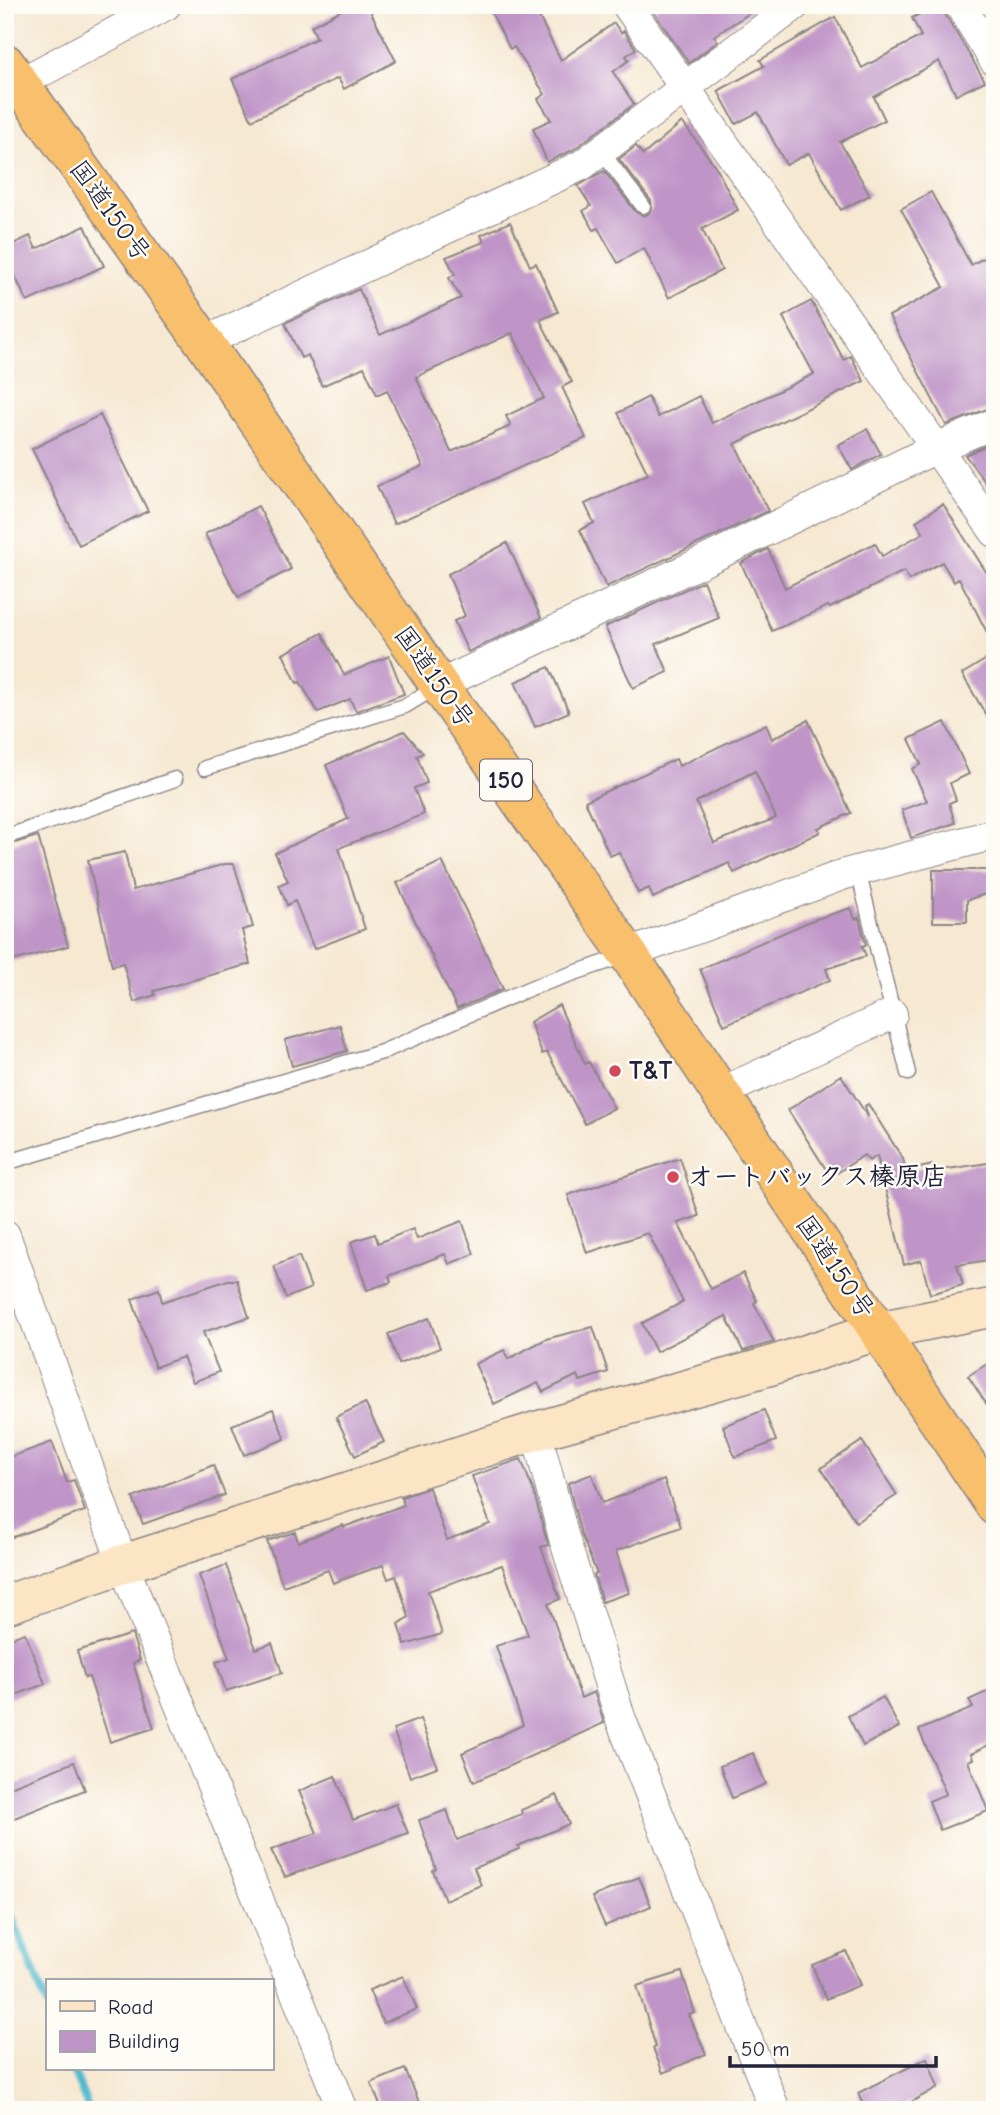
<svg xmlns="http://www.w3.org/2000/svg" width="1000" height="2115" viewBox="0 0 1000 2115" font-family="'Comic Neue','Klee One',sans-serif">
<rect width="100%" height="100%" fill="#fdfcf7"/>
<filter id="ink" filterUnits="userSpaceOnUse"><feTurbulence type="fractalNoise" baseFrequency=".0143" numOctaves="2"/><feDisplacementMap in="SourceGraphic" scale="14" xChannelSelector="R" yChannelSelector="G"/><feConvolveMatrix kernelMatrix="1 2 1 2 8 2 1 2 1" color-interpolation-filters="sRGB"/></filter>
<filter id="wash" filterUnits="userSpaceOnUse"><feTurbulence type="fractalNoise" baseFrequency=".00686" numOctaves="4" result="noise"/><feDisplacementMap in="SourceGraphic" scale="28" xChannelSelector="R" yChannelSelector="G"/><feGaussianBlur stdDeviation="1.57" result="paint"/><feColorMatrix in="noise" values="0 0 0 0 0 0 0 0 0 0 0 0 0 0 0 0 0 1.4 0 .05"/><feComposite in="paint" operator="in"/></filter>
<g filter="url(#wash)">
<rect width="100%" height="100%" fill="#f6e8d1"/>
<g fill="none" stroke-linecap="round" stroke-linejoin="round">
<g stroke="#50bace" stroke-width="8">
<polyline points="5,1900 47,2005"/>
<polyline points="72,2068 89,2110"/>
</g>
</g>
<g id="blocks">
<g fill="#bf94c7" fill-rule="evenodd">
<polygon points="351,5 367,5 396,61 344,89 338,78 252,120 232,79 317,38 311,26"/>
<polygon points="487,5 533,5 561,60 614,23 621,33 624,31 636,49 626,56 629,60 613,72 634,104 573,150 547,162 533,128 551,120 538,99 545,94 514,47 510,49"/>
<polygon points="661,5 762,5 714,36 718,41 689,63 653,11"/>
<polygon points="937,5 943,5 945,14 985,81 956,95 939,61 874,97 885,120 840,142 870,195 841,210 809,153 786,165 758,112 736,124 718,91 764,66 760,60 835,17 862,68 921,36 912,18"/>
<polygon points="682,122 716,167 738,210 702,229 722,270 669,298 644,248 618,263 598,228 594,230 583,211 591,206 578,186 604,171 636,212 644,216 648,214 652,209 651,201 619,159 636,146 643,155"/>
<polygon points="931,192 971,265 995,252 995,406 946,425 889,316 944,287 901,209"/>
<path d="M510 222 530 266 536 263 558 312 540 320 572 382 562 387 586 438 394 524 377 486 423 466 387 390 377 395 364 367 322 386 308 355 301 358 285 323 359 289 380 335 461 298 449 278 455 274 446 257 484 242 481 235ZM512 333 544 398 506 416 511 426 451 452 416 377Z"/>
<polygon points="85,226 104,266 27,302 5,254 5,248 30,236 36,249"/>
<polygon points="811,301 844,360 851,356 864,381 735,444 768,511 606,587 580,530 594,523 585,504 648,474 618,413 648,397 658,417 699,396 712,423 814,374 783,317"/>
<polygon points="100,415 148,511 79,545 32,449"/>
<polygon points="867,429 881,454 852,470 838,445"/>
<polygon points="987,445 995,462 995,495 965,455"/>
<polygon points="943,504 995,586 995,648 959,578 954,582 942,562 909,580 904,571 830,608 828,606 772,631 741,563 768,549 785,588 875,543 882,556 923,533 916,521"/>
<polygon points="258,506 291,569 238,597 205,534"/>
<polygon points="507,543 541,618 468,652 454,621 465,616 448,574"/>
<polygon points="703,581 719,618 656,644 668,672 633,688 605,627"/>
<polygon points="322,633 344,675 389,656 404,694 356,711 350,699 318,712 300,682 297,683 283,654"/>
<polygon points="995,654 995,730 962,674"/>
<polygon points="549,667 569,712 535,727 515,682"/>
<path d="M808 720 851 813 818 828 820 832 734 873 729 863 653 898 649 888 638 893 619 852 610 856 585 801 676 759 679 766 766 724 772 739ZM755 771 776 818 714 843 696 802Z"/>
<polygon points="945,722 969,774 950,783 956,800 949,803 955,823 911,838 902,810 927,801 912,769 921,764 909,739"/>
<polygon points="404,731 423,753 417,756 427,783 414,788 424,814 339,848 365,929 314,949 295,901 287,905 279,885 288,881 275,853 348,819 326,765"/>
<polygon points="38,836 68,946 5,963 5,846"/>
<polygon points="125,852 133,890 225,864 234,864 253,927 242,930 250,964 154,991 155,995 134,1002 123,963 112,966 88,860"/>
<polygon points="442,861 503,989 457,1009 397,883"/>
<polygon points="933,870 995,870 995,891 967,900 967,922 933,922"/>
<polygon points="851,908 855,919 859,918 860,921 866,945 862,946 866,956 826,969 830,980 724,1025 700,969 813,920"/>
<polygon points="559,1005 585,1064 589,1062 614,1108 585,1124 547,1052 542,1054 530,1022"/>
<polygon points="340,1025 347,1051 292,1066 285,1040"/>
<polygon points="841,1075 868,1117 865,1106 868,1104 903,1159 906,1171 933,1165 934,1171 995,1162 995,1259 957,1265 963,1285 930,1294 921,1260 904,1265 877,1156 869,1161 864,1155 831,1177 788,1110"/>
<polygon points="680,1158 699,1216 678,1223 711,1289 743,1273 757,1301 754,1303 774,1342 743,1351 726,1316 656,1352 642,1323 683,1302 648,1233 587,1253 568,1195"/>
<polygon points="462,1221 474,1254 449,1264 445,1254 389,1276 391,1282 367,1290 351,1242 375,1234 378,1243 413,1229 417,1239"/>
<polygon points="299,1256 311,1288 286,1298 274,1266"/>
<polygon points="228,1280 237,1280 249,1317 203,1332 219,1372 193,1382 183,1357 155,1367 132,1299 159,1289 162,1302"/>
<polygon points="429,1318 440,1348 399,1364 388,1334"/>
<polygon points="593,1327 608,1372 580,1381 578,1375 543,1392 538,1383 494,1404 475,1364 504,1350 508,1359 546,1339"/>
<polygon points="995,1359 995,1417 968,1376"/>
<polygon points="365,1403 384,1442 355,1456 336,1417"/>
<polygon points="273,1409 285,1439 244,1455 232,1425"/>
<polygon points="764,1410 776,1441 735,1457 723,1426"/>
<polygon points="862,1441 897,1495 856,1522 821,1468"/>
<polygon points="52,1442 67,1482 74,1480 85,1511 5,1540 5,1459"/>
<polygon points="521,1459 533,1490 548,1545 541,1547 560,1599 548,1604 581,1698 594,1692 604,1723 474,1782 462,1753 523,1725 496,1646 528,1635 502,1565 428,1591 442,1634 405,1645 399,1624 409,1617 396,1576 388,1579 383,1565 333,1583 328,1570 283,1586 267,1541 295,1532 298,1542 343,1525 344,1527 404,1505 401,1497 429,1488 447,1540 490,1524 472,1476"/>
<polygon points="213,1465 225,1495 143,1524 133,1498"/>
<polygon points="592,1474 602,1503 664,1480 681,1527 616,1551 629,1593 602,1602 594,1575 597,1574 581,1534 568,1483"/>
<polygon points="226,1565 256,1649 272,1643 282,1673 226,1691 216,1662 229,1658 199,1575"/>
<polygon points="25,1633 45,1684 5,1699 5,1640"/>
<polygon points="132,1634 140,1660 133,1663 154,1728 110,1742 89,1677 85,1678 77,1651"/>
<polygon points="995,1688 995,1754 990,1744 971,1754 973,1759 968,1761 988,1811 940,1830 929,1801 946,1794 919,1730 973,1708 969,1700"/>
<polygon points="883,1697 899,1727 863,1746 848,1716"/>
<polygon points="420,1719 437,1767 410,1777 393,1729"/>
<polygon points="753,1753 766,1784 732,1798 720,1766"/>
<polygon points="74,1762 85,1790 12,1819 5,1803 5,1789"/>
<polygon points="335,1776 353,1820 396,1804 408,1833 285,1877 271,1850 317,1833 299,1791"/>
<polygon points="557,1795 569,1824 518,1846 519,1849 474,1868 481,1885 445,1900 433,1871 436,1869 419,1820 447,1810 457,1840 522,1814 521,1810"/>
<polygon points="639,1877 651,1906 605,1926 592,1897"/>
<polygon points="846,1951 860,1985 826,1999 812,1965"/>
<polygon points="682,1972 695,2013 689,2015 706,2054 663,2073 653,2048 656,2047 637,1986"/>
<polygon points="403,1976 417,2009 383,2023 369,1990"/>
<polygon points="927,2058 938,2087 897,2110 865,2110 858,2093"/>
<polygon points="405,2069 419,2102 399,2110 382,2110 371,2083"/>
</g>
</g>
</g>
<g filter="url(#ink)">
<use href="#blocks" fill-opacity="0" stroke="#8c8586" stroke-width="2"/>
<g fill="none" stroke-linecap="round" stroke-linejoin="round">
<defs>
<g id="lane">
<polyline points="601,151 643,206"/>
<polyline points="205,768 405,706 438,686"/>
<polyline points="5,837 175,779"/>
<polyline points="858,871 908,1073"/>
<polyline points="5,1163 382,1052 533,987 627,955"/>
</g>
<g id="street">
<polyline points="627,5 995,532"/>
<polyline points="960,5 995,61"/>
<polyline points="5,91 166,5"/>
<polyline points="204,342 582,165 795,5"/>
<polyline points="439,685 702,562 936,448 995,423"/>
<polyline points="628,954 845,874 995,834"/>
<polyline points="720,1093 892,1014"/>
<polyline points="5,1235 123,1564 343,2110"/>
<polyline points="536,1431 564,1538 621,1720 775,2110"/>
</g>
<polyline id="secondary" points="5,1605 123,1564 536,1431 770,1366 877,1331 995,1307"/>
<polyline id="highway" points="5,63 204,342 439,685 628,954 995,1506"/>
</defs>
<use href="#lane" stroke="#8c8586" stroke-width="17"/>
<use href="#street" stroke="#8c8586" stroke-width="32"/>
<use href="#secondary" stroke="#8c8586" stroke-width="41"/>
<use href="#highway" stroke="#8c8586" stroke-width="41"/>
<use href="#lane" stroke="#fff" stroke-width="14"/>
<use href="#street" stroke="#fff" stroke-width="30"/>
<use href="#secondary" stroke="#fce5c4" stroke-width="38"/>
<use href="#highway" stroke="#f8bf6c" stroke-width="38"/>
</g>
</g>
<g fill="#d1495b" stroke="#fdfcf7" stroke-width="2.5">
<circle cx="615" cy="1071" r="7"/>
<circle cx="673" cy="1177" r="7"/>
</g>
<g text-anchor="middle" dominant-baseline="central" stroke-width="5" stroke-linejoin="round" paint-order="stroke">
<rect fill="#fdfcf7" stroke="#646373" stroke-width="2" x="480" y="759.5" width="52" height="41" rx="5"/>
<g font-size="24" font-weight="bold" fill="#22223b">
<text x="506" y="780">150</text>
</g>
<g font-size="26" fill="#22223b" stroke="#fdfcf7">
<text transform="translate(110 211) rotate(54)">国道150号</text>
<text transform="translate(434 677) rotate(55)">国道150号</text>
<text transform="translate(835 1267) rotate(56)">国道150号</text>
</g>
<g font-size="26" font-weight="bold" fill="#22223b" stroke="#fdfcf7" text-anchor="start">
<text x="629" y="1071">T&amp;T</text>
<text x="687" y="1177">オートバックス榛原店</text>
</g>
</g>
<rect width="1000" height="2115" fill="none" stroke="#fdfcf7" stroke-width="28"/>
<rect x="46" y="1979" width="228" height="91" fill="#fdfcf7" stroke="#a5a5ac" stroke-width="2"/>
<rect x="60" y="2001" width="35" height="10" fill="#fce5c4" stroke="#a5a5ac" stroke-width="2"/>
<text x="108" y="2014" font-size="21" fill="#22223b">Road</text>
<rect x="60" y="2031" width="35" height="21" fill="#bf94c7" stroke="#a5a5ac" stroke-width="2"/>
<text x="108" y="2048" font-size="21" fill="#22223b">Building</text>
<path d="M730 2056v10h206v-10" fill="none" stroke="#22223b" stroke-width="3.5"/>
<text x="741" y="2056" font-size="21" fill="#22223b" stroke="#fdfcf7" stroke-width="5" paint-order="stroke">50 m</text>
</svg>
